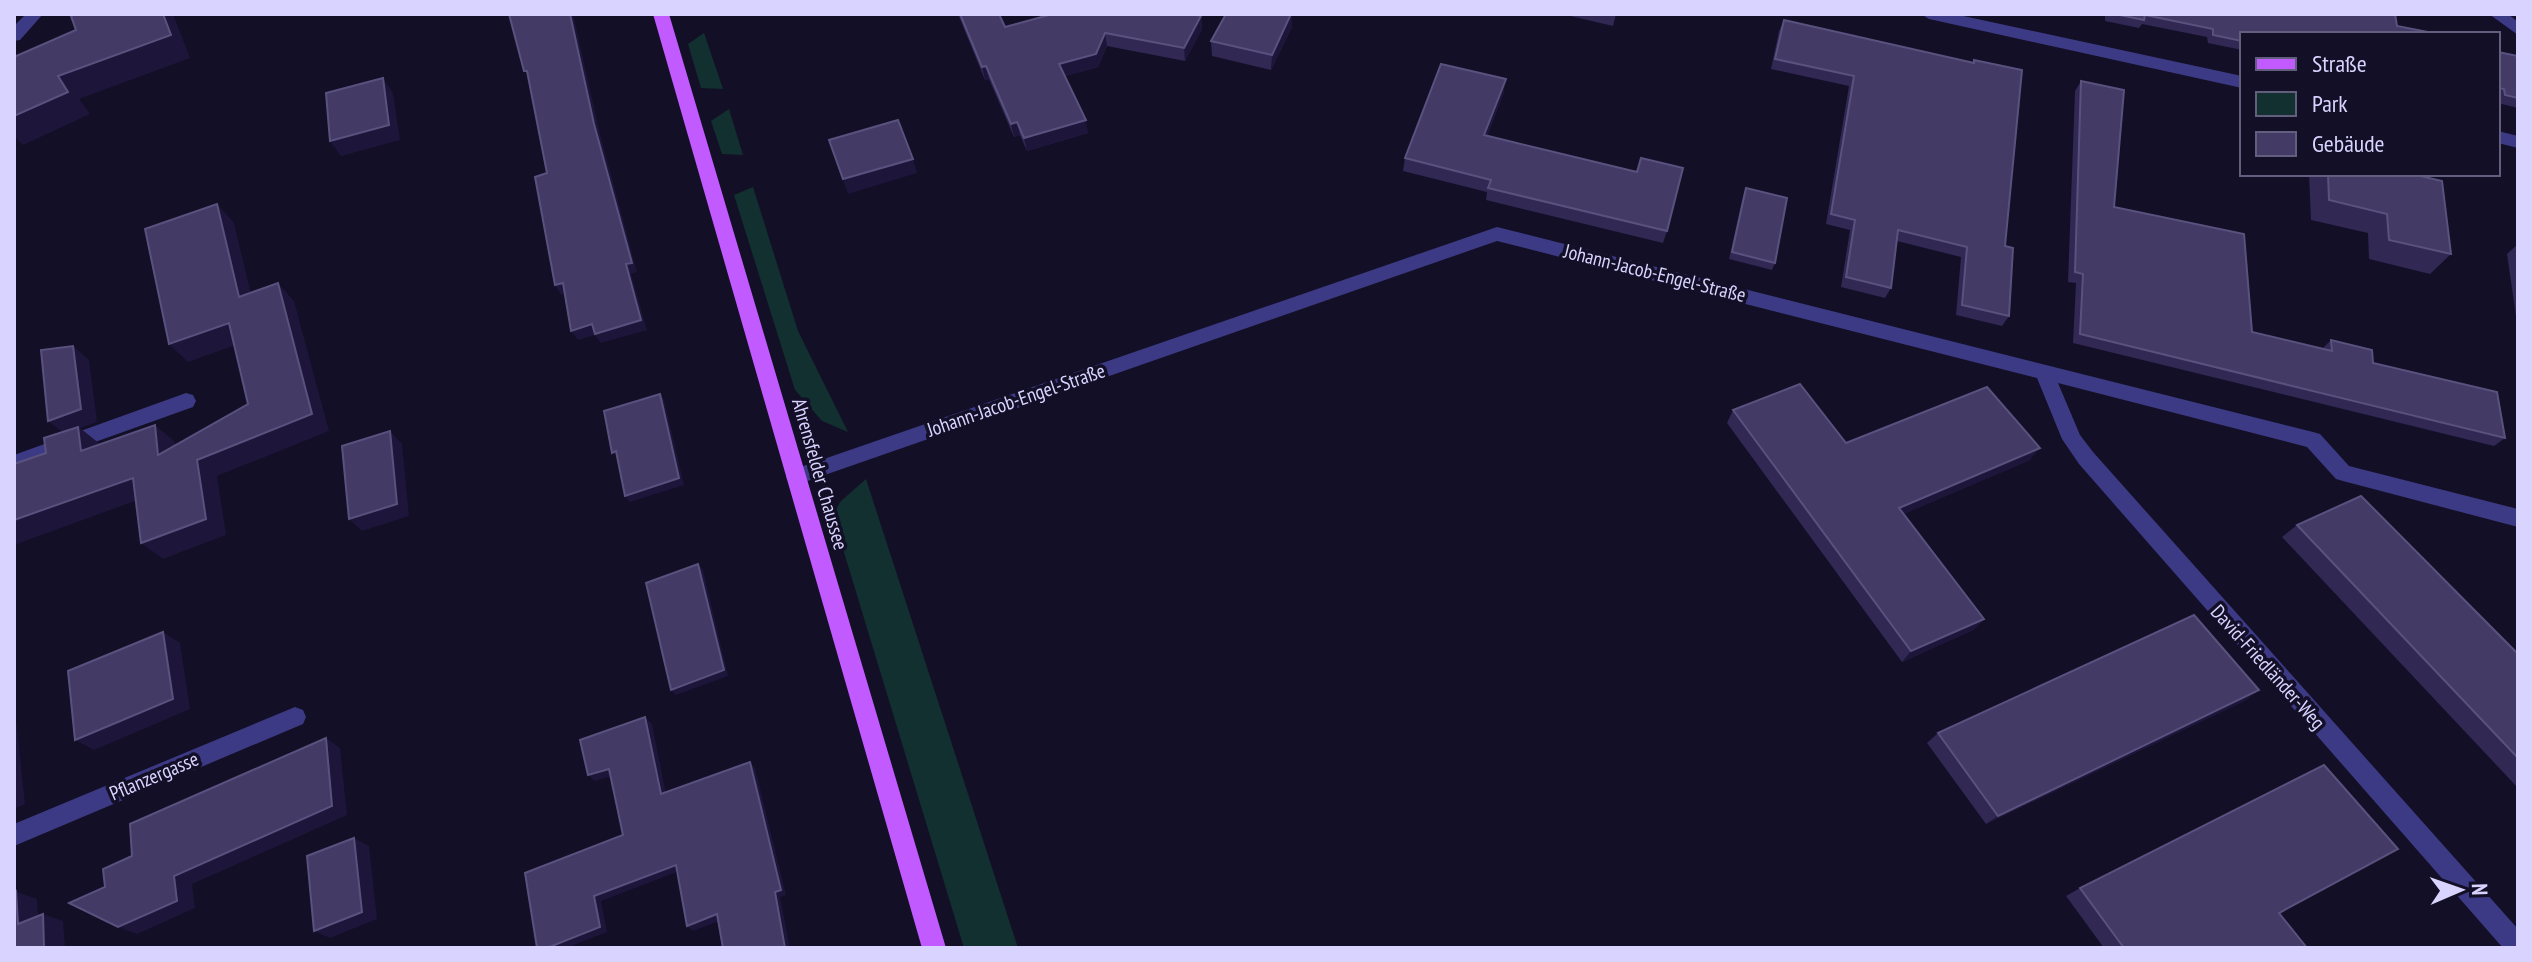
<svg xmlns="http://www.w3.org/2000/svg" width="2532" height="962" viewBox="0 0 2532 962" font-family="'PT Sans Narrow',sans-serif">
<rect width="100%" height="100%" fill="#130f26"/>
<g fill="#12302f">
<polygon points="704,33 723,89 701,88 688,44"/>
<polygon points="729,109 743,155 722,154 711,121"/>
<polygon points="753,187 798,331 848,432 822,421 795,390 734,195"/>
<polygon points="866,479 1018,948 964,948 833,516 840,502"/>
</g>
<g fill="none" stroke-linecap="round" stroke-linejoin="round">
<g fill="#3d3a85" fill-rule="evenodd">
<polygon points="26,14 43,14 20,40 14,41 14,26"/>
<polygon points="1921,14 1954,14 2242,76 2242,88 1929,19"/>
<polygon points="2489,14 2508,14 2518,22 2518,35"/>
<polygon points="2498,131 2518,136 2518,148 2498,143"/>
<polygon points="1497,227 2313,432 2320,434 2349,466 2518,509 2518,527 2343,481 2336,479 2307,447 2058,383 2080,435 2093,452 2518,929 2518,948 2503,948 2079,464 2062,439 2037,378 1497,241 796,485 789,483 786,477 789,471"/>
<polygon points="186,393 193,395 196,401 193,407 14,471 14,455"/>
<polygon points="295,707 303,710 306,717 303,724 14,846 14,824"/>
</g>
<polygon fill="#c25bff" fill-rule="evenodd" points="653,14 669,14 946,948 922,948"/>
</g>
<g fill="#312854">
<polygon points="958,14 999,14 1005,27 1201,16 1202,29 1185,61 1107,46 1098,67 1065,76 1088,133 1027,151 1020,135 1014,137 989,79 985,80"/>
<polygon points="1226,14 1292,14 1292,27 1271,70 1212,56 1211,41"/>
<polygon points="1562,14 1616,14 1613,26"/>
<polygon points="2098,14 2395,14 2242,34 2242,50 2208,43 2207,37 2142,24 2139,28 2105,21 2105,15"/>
<polygon points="1784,20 1972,63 1974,60 2005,246 2009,316 2002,326 1956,315 1961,257 1897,241 1891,288 1885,298 1841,287 1850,230 1826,224 1849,86 1771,69 1779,31"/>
<polygon points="2498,52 2518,56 2518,108 2498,103"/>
<polygon points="2081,81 2114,207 2252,332 2322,349 2331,340 2505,438 2494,446 2073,343 2076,283 2068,282 2075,91"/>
<polygon points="1504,92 1487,136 1637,172 1667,231 1663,243 1486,200 1487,192 1403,171 1405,158"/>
<polygon points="2309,174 2416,174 2451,254 2430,274 2369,259 2368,233 2311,220"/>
<polygon points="1746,188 1775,263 1772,270 1729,259 1743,196"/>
<polygon points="2518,244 2518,330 2507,254"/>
<polygon points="1733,410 1846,443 2030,460 1903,514 1984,619 1973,630 1902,662 1727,423"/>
<polygon points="2297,525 2518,654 2518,788 2282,537"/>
<polygon points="2259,690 2244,701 1986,824 1927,743 1938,733"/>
<polygon points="2080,888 2279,913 2307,948 2104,948 2066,896"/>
</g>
<g fill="#1d163a">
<polygon points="163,14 173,14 190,58 79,99 90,114 23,145 14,136 14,116 58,76"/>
<polygon points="570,14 573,14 600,134 637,272 631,274 647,330 601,343 595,335 578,340 571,331 594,124"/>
<polygon points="1291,14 1292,14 1292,27 1271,70 1272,55"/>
<polygon points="1201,16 1202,29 1185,61 1184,48"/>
<polygon points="1105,33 1107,46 1098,67 1061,77 1059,64"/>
<polygon points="986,66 989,79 985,80 982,67"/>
<polygon points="383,78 393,93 400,140 341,156 330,141"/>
<polygon points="1506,79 1504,92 1482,148 1484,135"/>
<polygon points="1086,120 1088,133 1027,151 1024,138"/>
<polygon points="1017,122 1020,135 1014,137 1011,124"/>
<polygon points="913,159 917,173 848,194 843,179"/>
<polygon points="217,204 234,223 256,315 239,297"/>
<polygon points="278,283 294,301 329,431 217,476 226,535 163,559 141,543 197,460 312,414"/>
<polygon points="563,283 569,292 561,295 555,285"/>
<polygon points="229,323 247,341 188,362 169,344"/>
<polygon points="73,346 89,360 97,422 80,428 100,444 81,451 65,434 48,421"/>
<polygon points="660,394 664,400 684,485 630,502 625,496"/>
<polygon points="155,425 175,442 179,472 158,455"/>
<polygon points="390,431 402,444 409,516 362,531 349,519"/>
<polygon points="2040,448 2030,460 1890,520 1899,508"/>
<polygon points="133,478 154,494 14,545 14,520"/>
<polygon points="698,564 703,570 728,676 676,695 671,690"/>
<polygon points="1984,619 1973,630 1902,662 1911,651"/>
<polygon points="163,632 180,643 190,709 94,750 75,740"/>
<polygon points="2259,690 2244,701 1986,824 1998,816"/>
<polygon points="645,717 652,724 667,799 661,794"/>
<polygon points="14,718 16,719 25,804 14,809"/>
<polygon points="326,738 340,748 347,815 192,884 195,908 137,934 118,927"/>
<polygon points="750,762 755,768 786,895 780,897 790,948 785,948"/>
<polygon points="609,769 616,775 595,781 588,775"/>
<polygon points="354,838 369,846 377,919 330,938 314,931"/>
<polygon points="676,865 682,870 601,901 607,932 566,948 547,948 594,896"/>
<polygon points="14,891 37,899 39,931 18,924 14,902"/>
<polygon points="43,914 63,921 65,948 44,948"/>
<polygon points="717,914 724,919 693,931 687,926"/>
</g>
<g fill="#433a66" stroke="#5a527e" stroke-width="2">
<polygon points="76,14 163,14 171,35 58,76 68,92 14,116 14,57 76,30 71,16"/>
<polygon points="509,14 570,14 594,124 632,263 626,264 641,320 595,334 592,324 571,331 563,283 555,285 535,177 547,173 527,71 524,71"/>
<polygon points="960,14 999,14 1005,27 1049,15 1050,14 1191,14 1201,16 1184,48 1105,33 1096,54 1059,64 1086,120 1024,138 1017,122 1011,124 986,66 982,67"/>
<polygon points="1226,14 1291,14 1272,55 1211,41"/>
<polygon points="2115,14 2395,14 2397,26 2438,34 2242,34 2242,41 2213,35 2213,29 2145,15 2144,20"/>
<polygon points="1784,20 1974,63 1974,60 2022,70 2005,246 2013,248 2009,316 1962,305 1967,247 1898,230 1891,288 1846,277 1855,220 1831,214 1854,76 1775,59"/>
<polygon points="2498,52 2518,56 2518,98 2505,95 2504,89 2498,88"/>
<polygon points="1441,64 1506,79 1484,135 1637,172 1641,158 1683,168 1667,231 1488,188 1491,180 1405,158"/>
<polygon points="383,78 389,125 330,141 326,93"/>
<polygon points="2081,81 2124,90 2114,207 2244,234 2252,332 2332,351 2331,340 2372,350 2373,363 2497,392 2505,438 2080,334 2083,274 2075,272"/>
<polygon points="898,120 913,159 843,179 829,140"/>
<polygon points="2328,174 2416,174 2416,175 2442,181 2451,254 2389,240 2387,214 2329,200"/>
<polygon points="1746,188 1787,198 1775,263 1732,252"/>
<polygon points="217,204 239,297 278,283 312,414 197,460 206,519 141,543 133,478 14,520 14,464 46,453 44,438 78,427 81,451 155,425 158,455 248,404 229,323 169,344 145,229"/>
<polygon points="73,346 81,409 48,421 41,350"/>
<polygon points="1800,384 1846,443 1987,387 2040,448 1899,508 1984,619 1911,651 1733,410"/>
<polygon points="660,394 679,478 625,496 616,451 612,453 604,411"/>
<polygon points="390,431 397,504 349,519 342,446"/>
<polygon points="2361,496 2518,654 2518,758 2297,525"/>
<polygon points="698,564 724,670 671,690 646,583"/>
<polygon points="2194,615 2259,690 1998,816 1938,733"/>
<polygon points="163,632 173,699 75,740 68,671"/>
<polygon points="645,717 661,794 750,762 781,890 775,892 785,948 723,948 717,914 687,926 676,865 594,896 600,927 547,948 537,948 525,873 623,835 609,769 588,775 580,740"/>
<polygon points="326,738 332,806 174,876 177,901 118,927 69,903 105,887 103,869 132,856 130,824"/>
<polygon points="2324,765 2398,849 2279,913 2307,948 2124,948 2080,888"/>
<polygon points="354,838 362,912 314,931 307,856"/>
<polygon points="16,891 18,924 43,914 44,948 14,948 14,892"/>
</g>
<g text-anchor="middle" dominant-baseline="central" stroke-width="7" stroke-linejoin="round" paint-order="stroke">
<g font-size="20" fill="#d9d4ff" stroke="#130f26">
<text transform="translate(1655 273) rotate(14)">Johann-Jacob-Engel-Straße</text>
<text transform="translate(1016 400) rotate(-19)">Johann-Jacob-Engel-Straße</text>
<text transform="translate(820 474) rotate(74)">Ahrensfelder Chaussee</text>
<text transform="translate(2268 667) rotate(48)">David-Friedländer-Weg</text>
<text transform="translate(154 776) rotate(-23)">Pflanzergasse</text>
</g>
</g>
<rect width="2532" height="962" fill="none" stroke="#d9d4ff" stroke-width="32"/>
<rect x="2240" y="32" width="260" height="144" fill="#130f26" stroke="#625e7d" stroke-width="2"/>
<rect x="2256" y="58" width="40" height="12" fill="#c25bff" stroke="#625e7d" stroke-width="2"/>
<text x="2312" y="72" font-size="24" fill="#d9d4ff">Straße</text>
<rect x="2256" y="92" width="40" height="24" fill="#12302f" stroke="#625e7d" stroke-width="2"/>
<text x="2312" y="112" font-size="24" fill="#d9d4ff">Park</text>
<rect x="2256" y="132" width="40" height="24" fill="#433a66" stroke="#625e7d" stroke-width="2"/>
<text x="2312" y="152" font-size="24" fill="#d9d4ff">Gebäude</text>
<g transform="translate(2460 890) rotate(88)" stroke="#130f26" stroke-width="6" paint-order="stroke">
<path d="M0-6L14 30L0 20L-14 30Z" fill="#d9d4ff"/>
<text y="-12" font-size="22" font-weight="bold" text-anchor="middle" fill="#d9d4ff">N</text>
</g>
</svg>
